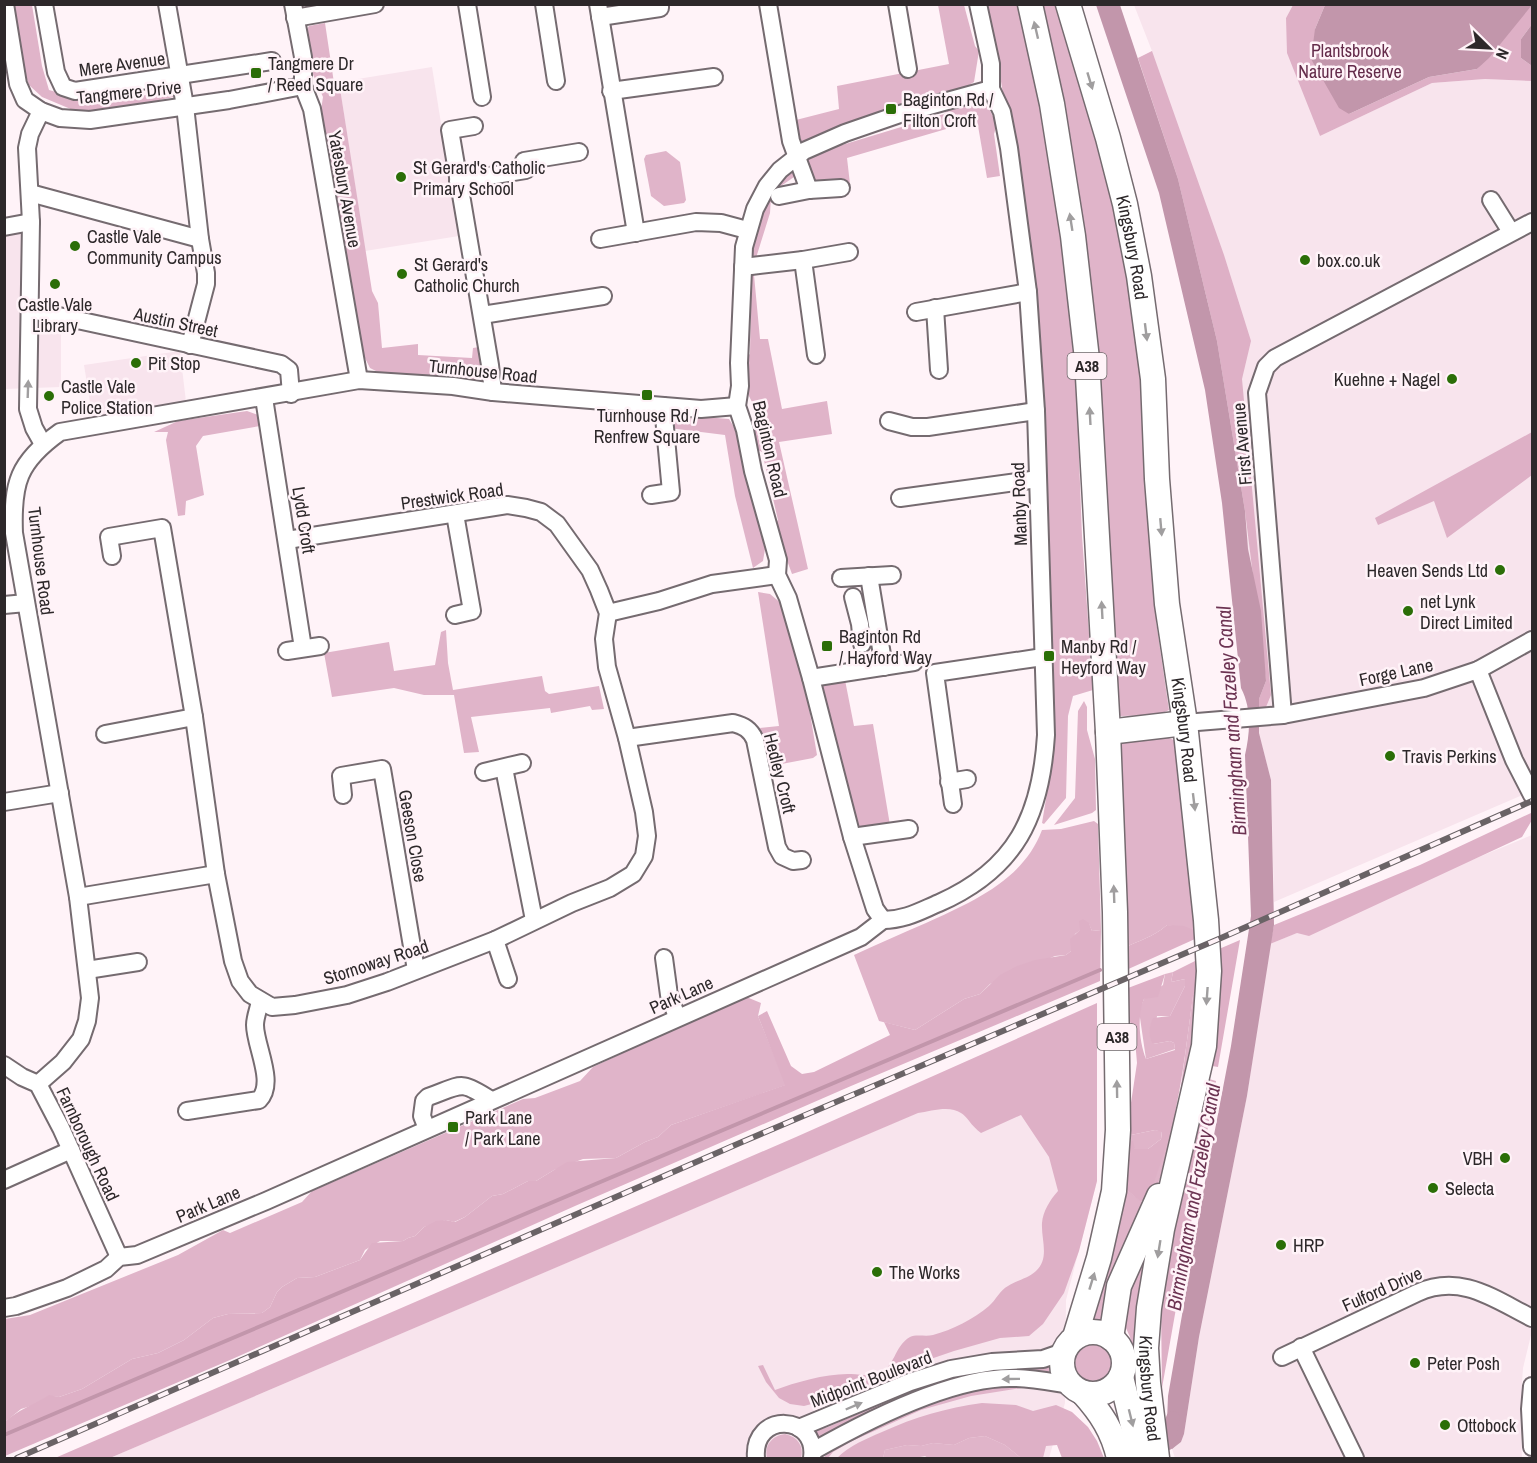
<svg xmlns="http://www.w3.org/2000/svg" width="1537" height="1463" viewBox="0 0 1537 1463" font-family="'Archivo Narrow',sans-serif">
<rect width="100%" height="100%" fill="#fff3f8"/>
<g fill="#f8e4ed">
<polygon points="1134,5 1293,5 1286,18 1320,136 1432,83 1485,79 1532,81 1532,791 1274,902 1271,780 1259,734 1259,699 1208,301 1138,58 1152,51"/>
<polygon points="432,67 459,236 365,251 339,82"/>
<polygon points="24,229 22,319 61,320 61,387 5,389 4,231"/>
<polygon points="180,351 186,402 93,421 84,365"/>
<polygon points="1532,835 1532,1331 1523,1368 1520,1412 1522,1458 1175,1458 1172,1449 1181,1442 1184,1434 1199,1337 1247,1096 1270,944"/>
<polygon points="952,1098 1093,1116 1097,1181 1066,1300 1065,1403 1049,1458 110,1458"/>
</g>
<g fill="#e0b4c9">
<polygon points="10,5 32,5 42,66 49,90 74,97 103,93 108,103 155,93 154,86 170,84 176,88 173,97 95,115 73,110 42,97 29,85 21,62"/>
<polygon points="938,5 964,5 975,46 979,51 974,82 961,90 818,137 801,143 797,140 792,121 839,109 837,86 949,64"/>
<polygon points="983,5 1021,5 1024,16 1055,184 1076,379 1082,536 1093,690 1073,696 1068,716 1066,798 1044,824 1042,823 1050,775 1048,767 1032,280 1000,75"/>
<polygon points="1036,5 1060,5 1110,175 1133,296 1146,395 1160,601 1156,621 1169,710 1158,715 1120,716 1117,707"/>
<polygon points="325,23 334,83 339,82 372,291 378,303 382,348 418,344 418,355 472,358 473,348 479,347 482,374 474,382 386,376 370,368 364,356 319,123 323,97 312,72 304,34 309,26"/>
<polygon points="981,104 988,107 997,124 994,134 1000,176 987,178 977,120 847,158 850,184 810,186 805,158 839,143 842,145 944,114 950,108"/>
<polygon points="666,151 680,162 686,200 684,203 664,206 651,196 644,159 646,155"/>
<path d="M791 171 795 172 794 177 778 188 771 197 770 213 756 258 754 257 751 252V248C761 219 768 193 791 171Z"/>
<polygon points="749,275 754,275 760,339 768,339 782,409 827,401 832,434 779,442 808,569 792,574 774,525 778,520 762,452 756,449 753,404 747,392 746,357 750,354 751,289 748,284"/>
<polygon points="247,411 258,415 260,426 203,436 196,446 204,495 186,501 185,515 178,516 166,440 168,432 154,432 178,421"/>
<polygon points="679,415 729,419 737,432 765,549 763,561 753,568 735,496 725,435 669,428 673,417"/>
<polygon points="758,592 770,594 782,604 805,684 817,755 813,758 771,766 760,728 779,726"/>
<polygon points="446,630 448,663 453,690 542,676 545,691 549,694 599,686 604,709 592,710 590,706 551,713 550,708 471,717 479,752 464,753 454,695 424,695 394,688 332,697 324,653 389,642 394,671 435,665 441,632"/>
<polygon points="845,680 854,726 873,724 890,825 859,831 820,688 823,683"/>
<polygon points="1084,701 1087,707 1087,730 1095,759 1096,810 1092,813 1054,825 1075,798 1078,711"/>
<path d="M1166 737 1174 740 1178 747 1196 931 1167 925C1152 938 1139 940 1122 949L1119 742Z"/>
<path d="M1094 821 1098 824 1101 930 1092 931 1089 924 1075 934 1071 951 1066 955 1055 956 990 984 980 994 964 999 915 1030 879 1021 854 955C878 944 902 933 926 923 971 902 1023 881 1042 830L1061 829Z"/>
<polygon points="1173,972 1171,982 1185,979 1185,986 1170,1016 1157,1016 1153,1044 1170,1041 1174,1043 1175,1049 1146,1059 1139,1011 1144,999 1163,985 1165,974"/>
<polygon points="1198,984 1195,1042 1164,1169 1142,1222 1105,1321 1090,1319 1122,1186 1142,1202 1179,1101 1193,995"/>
<polygon points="744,996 761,1003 758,1016 786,1085 671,1125 658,1137 645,1142 616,1158 583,1159 554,1170 536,1181 528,1181 503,1194 492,1196 465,1217 454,1222 446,1220 424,1227 415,1236 408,1238 403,1241 380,1241 365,1250 360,1260 315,1277 297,1278 282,1287 277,1292 270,1307 262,1313 228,1314 213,1318 184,1340 158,1353 132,1359 82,1389 59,1397 49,1396 34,1405 21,1409 5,1422 5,1319 30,1315 178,1255 223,1230 230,1233 302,1202 312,1191 523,1099 535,1098 580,1081 593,1067"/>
<polygon points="1155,1130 1162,1131 1161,1139 1148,1149 1135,1149 1126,1142 1126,1136"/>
<polygon points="1147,1242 1138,1409 1134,1358 1130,1337 1125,1326 1123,1306"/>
<circle cx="1093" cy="1363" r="18"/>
<polygon points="1049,1364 1049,1372 1031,1371 893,1402 819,1438 815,1431 828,1427 892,1399 941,1381 973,1373"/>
<path d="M994 1387H1028L971 1396 921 1410 852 1441 833 1452 828 1458H824C840 1428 959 1394 994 1387Z"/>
<path d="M785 1434C798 1437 804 1446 801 1458H767C764 1445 772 1436 785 1434Z"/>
<polygon points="985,1436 1005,1445 1021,1458 928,1458 925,1456 915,1458 883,1458 885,1450 907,1445 921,1446 933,1443 954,1445 969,1438"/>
</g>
<g fill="#deb0c6">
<polygon points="1532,4 1532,24 1521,39 1521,58 1532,66 1532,81 1485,79 1432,83 1320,136 1287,53 1286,18 1293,5 1325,5 1315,29 1349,114 1429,77 1477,69"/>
<polygon points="1152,51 1224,255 1251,341 1242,379 1271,695 1266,707 1259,710 1259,699 1266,681 1245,511 1217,341 1178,179 1138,58"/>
<polygon points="1532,432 1532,475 1447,538 1434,501 1378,525 1375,518"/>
<polygon points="1531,813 1532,820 1522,837 1309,936 1297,933 1270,944 1274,925 1420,865"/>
<path d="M1083 919 1089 923 1092 931 1101 930 1100 981 851 1086 575 1206 230 1360 5 1456V1422C17 1410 34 1405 49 1395L59 1397 82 1389 132 1359 158 1353 184 1340 213 1318 228 1314 262 1313 270 1307 277 1292 282 1287 297 1278 315 1277 360 1260 372 1243 403 1241 408 1238 415 1236 424 1227 436 1221 446 1220 455 1222 465 1217 492 1196 503 1194 528 1181H536L567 1162 616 1158 645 1142 658 1137 671 1125 785 1085 758 1016 767 1011 791 1066 802 1074 814 1072 890 1035 884 1022 915 1030 964 999 980 994 1000 975 1017 966 1035 960 1066 955 1071 951 1070 939 1080 930 1079 921Z"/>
<path d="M1167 925 1184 926 1196 931 1195 939 1124 971 1122 949C1139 940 1152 938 1167 925Z"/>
<polygon points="1240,940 1218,1067 1212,1066 1209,1079 1216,1081 1162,1388 1161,1309 1212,952"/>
<path d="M1199 959 1198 984 1193 996C1185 1053 1180 1110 1160 1165 1155 1179 1152 1192 1141 1202L1122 1186 1126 1142 1133 1141 1135 1149H1148L1161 1139 1162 1132 1155 1130 1126 1136 1137 1063 1135 1040 1129 1018 1128 988 1165 974 1158 997 1144 999C1137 1016 1139 1041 1146 1059L1175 1050 1174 1043 1170 1041 1153 1044C1148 1037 1149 1026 1153 1018L1170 1016 1185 986V979L1171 982 1173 972Z"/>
<path d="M1097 1003V1181L1079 1251 1064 1293 1043 1324 1029 1336 1000 1338 954 1351 916 1364 842 1396 804 1406 790 1404 779 1398 766 1382 758 1366 763 1365 775 1390C796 1382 828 1373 851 1374 860 1374 869 1377 878 1374 895 1368 894 1346 910 1337 916 1334 926 1337 933 1335 952 1330 974 1319 989 1306 996 1300 1000 1290 1008 1286 1017 1280 1027 1279 1036 1271 1050 1258 1041 1240 1042 1223 1043 1211 1050 1200 1058 1191L1049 1157 1021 1115 981 1133C971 1126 967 1116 961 1113 950 1105 931 1111 918 1113L110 1458H55L796 1137Z"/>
<path d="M982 1403 1016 1405 1033 1411 1056 1405 1072 1412 1088 1427 1097 1441 1104 1458H1062L1057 1445 1046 1446 1043 1458H1021L1005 1445 985 1436 969 1438 954 1445 933 1443 921 1446 907 1445 885 1450 883 1458H885H837C850 1445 866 1439 882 1432 915 1417 946 1408 982 1403Z"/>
</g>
<g fill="#c296ab">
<path d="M1096 5H1120L1178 179 1217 341 1245 511 1248 549 1261 611 1266 681 1259 699V733L1271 780 1274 925 1247 1096 1199 1337 1184 1434 1181 1442 1172 1449 1167 1421 1168 1396 1205 1182 1231 1046 1251 916 1245 755C1250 733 1252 709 1241 688L1222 503 1205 390 1159 193Z"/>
<polygon points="1325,5 1325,4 1532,5 1489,58 1477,69 1429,77 1349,114 1339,108 1311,59 1315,29"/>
<polygon points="1532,24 1532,66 1521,58 1521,39"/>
</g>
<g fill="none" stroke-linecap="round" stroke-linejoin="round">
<polyline stroke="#c296ab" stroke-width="4" points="4,1435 1100,970"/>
<polyline stroke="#c296ab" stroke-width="14" points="1168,1443 1173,1418"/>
<defs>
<g id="minor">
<polyline points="5,4 18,84 25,100 41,111 60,118 90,120 229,100 303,86"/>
<polyline points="44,4 56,72 63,87 75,91 272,61"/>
<polyline points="167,4 185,106 200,239 206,273 206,284 190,345"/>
<polyline points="293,4 303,57 303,86 312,109 359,380"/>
<polyline points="467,4 482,97"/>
<polyline points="544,4 556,81"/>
<polyline points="598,4 636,233"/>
<polyline points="768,4 791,141 809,190"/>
<polyline points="897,4 908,69"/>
<polyline points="600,17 660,8 660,4"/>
<polyline points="295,18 375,4"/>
<polyline points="611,91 714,77"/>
<polyline points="41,111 30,134 27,148 31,222 28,409 34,428 43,444"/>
<polyline points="474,126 450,130 490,365 493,392"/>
<polyline points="458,181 526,170 524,161 579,152"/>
<polyline points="30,193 200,239"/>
<polyline points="779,196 809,190 841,188"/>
<polyline points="1491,200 1511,232"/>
<polyline points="4,227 31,222"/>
<polyline points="600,239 696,222 721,223 747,230"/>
<polyline points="803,260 816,355"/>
<polyline points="743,267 803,260 849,252"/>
<polyline points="935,308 939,370"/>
<polyline points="31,310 281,364 289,370 291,394"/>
<polyline points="916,312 1028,292"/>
<polyline points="482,315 603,296"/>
<polyline points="264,398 303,648"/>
<polyline points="889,421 912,427 928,427 1036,411"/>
<polyline points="651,495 671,492 663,406"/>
<polyline points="900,498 1038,479"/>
<polyline points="455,514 472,611 455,615"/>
<polyline points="112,556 109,537 162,528 194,717 216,874 233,961 240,981 250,994 272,1007 295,1005 347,995 387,982 495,940 572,903 610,888 633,874 644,856 647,836 644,812 627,738 607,667 604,639 608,613 599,590 590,570 557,524 541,512 526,508 507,505 287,540"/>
<polyline points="869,576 884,667"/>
<polyline points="841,578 892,575"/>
<polyline points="853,597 860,624 862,644"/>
<polyline points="4,605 26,603"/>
<polyline points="608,613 659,601 712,584 777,575"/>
<polyline points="287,651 320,646"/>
<polyline points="1478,670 1514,760 1532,795"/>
<polyline points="811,678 914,662"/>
<polyline points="1283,715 1257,393 1266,367 1275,358 1532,222"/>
<polyline points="1185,723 1283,715 1424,688 1478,670 1532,640"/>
<polyline points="105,734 194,717"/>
<path d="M627 738 733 723C744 726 750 729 755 740L777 847 782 856 793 861 802 860"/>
<polyline points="504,768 534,920"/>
<polyline points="484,772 522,763"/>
<polyline points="949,782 967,779"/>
<polyline points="343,795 341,776 382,769 416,970"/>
<polyline points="4,802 60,793"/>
<polyline points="953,804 935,673 1043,657"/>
<polyline points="852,837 909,829"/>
<polyline points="78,897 216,874"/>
<polyline points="883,920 875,909 852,837 811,678 788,598 777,575 778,560 753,471 745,430 737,406 740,386 739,363 744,247 755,209 767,186 780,170 804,151 845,133 900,114 991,89"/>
<path d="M883 920C905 920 920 911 939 903 1016 869 1041 816 1046 735L1036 411 1028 292 1009 148 1002 112 991 89V64L978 4"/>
<polyline points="495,940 508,979"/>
<polyline points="664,958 669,995 677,1017"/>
<polyline points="87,970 138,962"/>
<polyline points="4,1065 22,1077 38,1084 61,1128 119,1257"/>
<path d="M38 1084 63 1062 81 1039 87 1021 90 998 78 897 14 533C12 483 18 462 60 432L359 380 453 386 493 392 701 409 737 406"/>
<path d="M187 1111 259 1100C276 1083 255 1046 255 1025 255 1017 259 1008 260 1001"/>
<path d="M427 1129 422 1116 424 1101 428 1097C462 1085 459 1079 491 1100"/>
<polyline points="4,1180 71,1150"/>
<polyline points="4,1308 16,1306 67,1288 106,1269 119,1257 137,1255 266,1201 861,937 883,920"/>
<polyline points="1301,1347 1355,1458"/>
<path d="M1282 1357 1417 1293C1461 1273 1494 1299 1532 1318"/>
<polyline points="1532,1386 1530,1409 1532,1447"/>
<polyline points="799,1428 910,1382 951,1369 992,1362 1043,1359 1063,1352"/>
<path d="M813 1451C866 1421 953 1376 1014 1378 1033 1378 1051 1382 1069 1385"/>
<path d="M756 1458C752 1411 818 1414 812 1458"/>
</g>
<g id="highway">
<polyline points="1030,4 1052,104 1073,236 1087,359 1108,732 1115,912 1118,1130 1114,1191 1099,1258 1075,1337"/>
<path id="s1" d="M1068 4 1108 138 1125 204 1139 276 1153 379 1157 479 1167 604 1185 723 1206 920 1209 971 1204 1046 1162 1229 1149 1308 1146 1348 1148 1383 1157 1458"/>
<polyline points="1108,732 1185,723"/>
<circle cx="1093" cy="1363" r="31"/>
<polyline points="1111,1338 1119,1286 1159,1196"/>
<polyline points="1121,1377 1141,1458"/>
<path d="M1083 1393C1101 1413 1113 1431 1119 1458"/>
</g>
</defs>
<use href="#minor" stroke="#756b70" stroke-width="20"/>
<use href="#highway" stroke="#756b70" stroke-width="27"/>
<use href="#minor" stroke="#fff" stroke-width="16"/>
<use href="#highway" stroke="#fff" stroke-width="24"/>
<defs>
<polyline id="rail" points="17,1458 742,1142 1221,938 1532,801"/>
</defs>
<use href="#rail" stroke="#6a6366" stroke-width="6"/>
<use href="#rail" stroke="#fff3f8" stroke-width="4" stroke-dasharray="11" stroke-linecap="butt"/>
</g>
<defs><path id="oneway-solid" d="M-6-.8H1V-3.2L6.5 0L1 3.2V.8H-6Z" transform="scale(1.5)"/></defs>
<g fill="#a09e9f">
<use href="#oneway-solid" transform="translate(1036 30) rotate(-103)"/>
<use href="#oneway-solid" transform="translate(1090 81) rotate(73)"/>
<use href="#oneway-solid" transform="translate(1071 222) rotate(-99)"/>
<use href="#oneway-solid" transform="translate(1146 332) rotate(83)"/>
<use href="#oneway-solid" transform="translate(28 389) rotate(-88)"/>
<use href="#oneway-solid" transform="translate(1090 416) rotate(-93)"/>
<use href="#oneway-solid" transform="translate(1161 527) rotate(85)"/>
<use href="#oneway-solid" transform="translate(1102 610) rotate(-93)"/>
<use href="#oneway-solid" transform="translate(1194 802) rotate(83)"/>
<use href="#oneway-solid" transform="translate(1114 894) rotate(-92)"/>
<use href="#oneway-solid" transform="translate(1207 996) rotate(94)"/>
<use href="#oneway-solid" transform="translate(1117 1089) rotate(-91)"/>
<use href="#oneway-solid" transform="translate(1159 1249) rotate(99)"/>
<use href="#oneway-solid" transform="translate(1092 1281) rotate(-73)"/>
<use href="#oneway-solid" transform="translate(1011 1379) rotate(179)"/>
<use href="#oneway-solid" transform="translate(854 1406) rotate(-23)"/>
<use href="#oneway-solid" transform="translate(1131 1418) rotate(76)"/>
</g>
<g fill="#2b6e07" stroke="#fff3f8" stroke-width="2">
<rect x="250" y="67" width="12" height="12" rx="3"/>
<rect x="885" y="103" width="12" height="12" rx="3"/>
<circle cx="401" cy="177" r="6"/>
<circle cx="75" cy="246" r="6"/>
<circle cx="1305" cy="260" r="6"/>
<circle cx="402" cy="274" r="6"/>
<circle cx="55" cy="284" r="6"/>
<circle cx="136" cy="363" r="6"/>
<circle cx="1452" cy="379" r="6"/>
<rect x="641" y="389" width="12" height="12" rx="3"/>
<circle cx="49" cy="396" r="6"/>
<circle cx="1500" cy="570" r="6"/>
<circle cx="1408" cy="611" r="6"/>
<rect x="821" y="640" width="12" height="12" rx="3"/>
<rect x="1043" y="650" width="12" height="12" rx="3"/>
<circle cx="1390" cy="756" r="6"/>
<rect x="447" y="1121" width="12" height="12" rx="3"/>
<circle cx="1505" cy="1158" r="6"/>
<circle cx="1433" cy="1188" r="6"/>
<circle cx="1281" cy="1245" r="6"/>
<circle cx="877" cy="1272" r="6"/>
<circle cx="1415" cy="1363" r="6"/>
<circle cx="1445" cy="1425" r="6"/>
</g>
<g text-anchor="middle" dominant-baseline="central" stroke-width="5" stroke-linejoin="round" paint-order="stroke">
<g fill="#fff3f8" stroke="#6c6568" stroke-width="1.5">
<rect x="1067.5" y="353" width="39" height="26" rx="4.5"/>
<rect x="1097.5" y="1024" width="39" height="26" rx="4.5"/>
</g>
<g font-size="16" font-weight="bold" fill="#2d282a">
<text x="1087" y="366">A38</text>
<text x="1117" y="1037">A38</text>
</g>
<g font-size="18" fill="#642b4a" stroke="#fff3f8">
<text x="1350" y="50">Plantsbrook<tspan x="1350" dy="21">Nature Reserve</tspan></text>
</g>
<g font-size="18" fill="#2d282a" stroke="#fff3f8" text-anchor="start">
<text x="268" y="63">Tangmere Dr<tspan x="268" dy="21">/ Reed Square</tspan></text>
<text x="903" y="99">Baginton Rd /<tspan x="903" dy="21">Filton Croft</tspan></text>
<text x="413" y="167">St Gerard's Catholic<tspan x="413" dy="21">Primary School</tspan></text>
<text x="87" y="236">Castle Vale<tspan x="87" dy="21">Community Campus</tspan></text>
<text x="1317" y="260">box.co.uk</text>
<text x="414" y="264">St Gerard's<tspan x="414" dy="21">Catholic Church</tspan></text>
<text x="55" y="304" text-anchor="middle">Castle Vale<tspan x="55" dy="21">Library</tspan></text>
<text x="148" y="363">Pit Stop</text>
<text x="1440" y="379" text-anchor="end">Kuehne + Nagel</text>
<text x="61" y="386">Castle Vale<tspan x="61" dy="21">Police Station</tspan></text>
<text x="647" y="415" text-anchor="middle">Turnhouse Rd /<tspan x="647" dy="21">Renfrew Square</tspan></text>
<text x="1488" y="570" text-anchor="end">Heaven Sends Ltd</text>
<text x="1420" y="601">net Lynk<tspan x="1420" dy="21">Direct Limited</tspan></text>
<text x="839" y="636">Baginton Rd<tspan x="839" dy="21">/ Hayford Way</tspan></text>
<text x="1061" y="646">Manby Rd /<tspan x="1061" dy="21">Heyford Way</tspan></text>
<text x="1402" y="756">Travis Perkins</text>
<text x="465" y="1117">Park Lane<tspan x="465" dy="21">/ Park Lane</tspan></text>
<text x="1493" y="1158" text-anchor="end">VBH</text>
<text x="1445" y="1188">Selecta</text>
<text x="1293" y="1245">HRP</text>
<text x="889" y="1272">The Works</text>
<text x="1427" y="1363">Peter Posh</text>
<text x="1457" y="1425">Ottobock</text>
</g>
<g font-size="18" fill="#2d282a" stroke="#fff3f8">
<text transform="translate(122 64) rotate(-8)">Mere Avenue</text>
<text transform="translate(129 92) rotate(-6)">Tangmere Drive</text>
<text transform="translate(345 189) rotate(80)">Yatesbury Avenue</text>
<text stroke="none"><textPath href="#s1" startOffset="252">Kingsbury Road</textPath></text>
<text transform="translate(176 322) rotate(12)">Austin Street</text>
<text transform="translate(483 371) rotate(6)">Turnhouse Road</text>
<text transform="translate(1242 444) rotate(-95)">First Avenue</text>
<text transform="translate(770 449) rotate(77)">Baginton Road</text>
<text transform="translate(452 496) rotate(-8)">Prestwick Road</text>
<text transform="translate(1019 504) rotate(-92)">Manby Road</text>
<text transform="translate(304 520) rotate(81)">Lydd Croft</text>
<text transform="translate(41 561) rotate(83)">Turnhouse Road</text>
<text transform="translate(1396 672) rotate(-12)">Forge Lane</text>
<text stroke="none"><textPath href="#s1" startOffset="738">Kingsbury Road</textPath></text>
<text transform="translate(780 773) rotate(76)">Hedley Croft</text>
<text transform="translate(413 836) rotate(80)">Geeson Close</text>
<text transform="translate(376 962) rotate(-18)">Stornoway Road</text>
<text transform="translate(681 995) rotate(-24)">Park Lane</text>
<text transform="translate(88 1144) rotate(65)">Farnborough Road</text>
<text transform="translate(208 1204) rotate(-23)">Park Lane</text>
<text transform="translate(1382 1289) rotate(-24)">Fulford Drive</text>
<text transform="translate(871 1379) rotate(-21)">Midpoint Boulevard</text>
<text stroke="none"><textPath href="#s1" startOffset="1404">Kingsbury Road</textPath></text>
</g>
<g font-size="20" font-style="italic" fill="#6c3352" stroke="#fff3f8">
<text transform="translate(1231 721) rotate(-94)">Birmingham and Fazeley Canal</text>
<text transform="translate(1193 1197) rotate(-80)">Birmingham and Fazeley Canal</text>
</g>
</g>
<rect width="1537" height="1463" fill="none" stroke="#2d282a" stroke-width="12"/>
<g transform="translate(1489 48) rotate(114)" stroke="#fff3f8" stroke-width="4.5" paint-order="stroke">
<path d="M0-4.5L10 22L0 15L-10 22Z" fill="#2d282a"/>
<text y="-9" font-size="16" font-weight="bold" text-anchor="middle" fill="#2d282a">N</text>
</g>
</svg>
